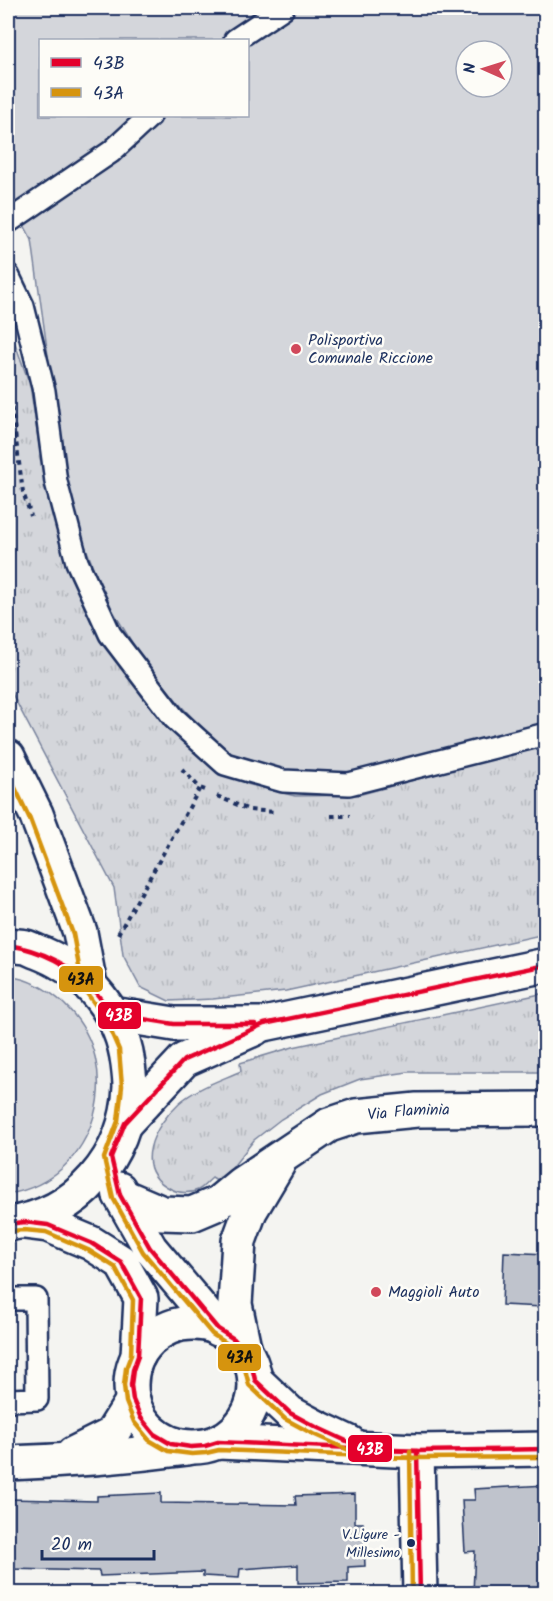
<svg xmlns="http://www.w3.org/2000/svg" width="553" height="1601" viewBox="0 0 553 1601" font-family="Kalam,sans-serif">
<defs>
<pattern id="park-tufts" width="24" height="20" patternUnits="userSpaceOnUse" patternTransform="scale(1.5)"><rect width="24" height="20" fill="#d4d6db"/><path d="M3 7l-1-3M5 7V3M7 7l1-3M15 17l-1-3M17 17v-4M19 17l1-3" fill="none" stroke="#b5b8be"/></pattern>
</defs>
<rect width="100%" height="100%" fill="#f4f4f1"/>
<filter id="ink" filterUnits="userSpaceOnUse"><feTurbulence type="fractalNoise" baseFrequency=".0167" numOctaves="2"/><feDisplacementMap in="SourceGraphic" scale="12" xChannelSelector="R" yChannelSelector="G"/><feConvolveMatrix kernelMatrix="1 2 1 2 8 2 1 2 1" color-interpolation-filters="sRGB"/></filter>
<g filter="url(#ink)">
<g fill="#d4d6db" stroke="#78829c" stroke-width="1.5" fill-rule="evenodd">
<path d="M8 8H545V725L499 734 370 769 335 773 301 772 264 766 225 751 182 707 140 656 104 596 78 527 62 457 32 240 8 195ZM40 40H248V116H40ZM466 51H502V87H466Z"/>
<path d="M8 976C29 979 49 990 64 1004 129 1065 97 1180 8 1194Z"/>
</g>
<g fill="url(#park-tufts)" stroke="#78829c" stroke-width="1.5">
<polygon points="8,326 12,335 30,385 40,451 60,542 84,606 119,665 155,711 199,753 247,784 295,796 358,795 519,752 545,747 545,934 286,991 213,999 169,1001 140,987 123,955 114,888 8,686"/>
<path d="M545 993V1072H408L360 1079 322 1094 281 1119 254 1140 220 1183 212 1178C208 1181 203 1188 198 1190 190 1194 178 1193 171 1189 131 1169 154 1126 179 1103 196 1088 221 1080 241 1071L240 1063 293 1047Z"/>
</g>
<g fill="#bfc3cc" stroke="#1b2f5e" stroke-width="1.5">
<polygon points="504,1252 546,1254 546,1296 544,1296 543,1307 502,1305"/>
<polygon points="546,1485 544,1593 473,1593 475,1551 465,1552 462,1500 475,1500 474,1489"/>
<polygon points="161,1493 161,1503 296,1505 295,1496 355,1494 355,1523 363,1523 365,1566 348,1567 348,1582 298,1583 298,1565 240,1569 239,1578 203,1576 203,1572 100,1576 99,1571 8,1569 8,1499 97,1501 97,1496"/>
</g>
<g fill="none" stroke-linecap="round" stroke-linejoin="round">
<defs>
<g id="service">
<polyline points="235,40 283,8"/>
<polyline points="8,222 111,152 150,116"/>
<polyline points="8,275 23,306 44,391 56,482 77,562 110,634 174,718 225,764 283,781 349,784 546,734"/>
<polyline points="8,1299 36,1299 37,1399 8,1400"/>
</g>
<g id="minor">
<polyline points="119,1189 120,1195 150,1248 218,1329"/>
<path id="s1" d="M120 1195 162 1213 192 1214 218 1203 241 1184 329 1125 356 1116 417 1110 546 1109"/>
<polyline points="24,1222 48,1225 91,1243 121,1262 141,1298 138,1356"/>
<circle cx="193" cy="1385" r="62"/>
<polyline points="245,1352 235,1304 239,1241 250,1211 278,1164"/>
<polyline points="255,1380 290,1413 316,1427 350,1443"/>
<polyline points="218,1442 417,1451 546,1449"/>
<polyline points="417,1451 420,1594"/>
<polyline points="73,1454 111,1435 133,1400"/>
<path d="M8 1463C68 1461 128 1456 188 1448"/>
</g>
<polyline id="tertiary" points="8,757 36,814 80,932 90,985"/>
<g id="primary">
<path d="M8 945C13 946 20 946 26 947 31 949 37 952 43 954 88 973 122 1014 128 1064 129 1072 130 1079 130 1087 127 1157 78 1215 8 1224"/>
<polyline points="112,1014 174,1024 264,1024 546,965"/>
<polyline points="125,1123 184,1060 254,1029"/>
</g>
</defs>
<use href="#service" stroke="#1b2f5e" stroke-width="26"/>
<use href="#minor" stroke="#1b2f5e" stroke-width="38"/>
<use href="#tertiary" stroke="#1b2f5e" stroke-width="38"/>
<use href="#primary" stroke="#1b2f5e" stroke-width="38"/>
<g stroke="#1b2f5e" stroke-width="4" stroke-dasharray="4.5 4.5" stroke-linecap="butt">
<polyline points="8,381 23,492 31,516"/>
<polyline points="182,769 200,788 208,791"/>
<polyline points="217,796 249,810 276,812"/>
<polyline points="331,816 350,816"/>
<polyline points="118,934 200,788"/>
</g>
<use href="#service" stroke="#fdfcf7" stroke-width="21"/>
<use href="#minor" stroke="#fdfcf7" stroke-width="33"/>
<use href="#tertiary" stroke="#fdfcf7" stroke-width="33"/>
<use href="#primary" stroke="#fdfcf7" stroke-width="33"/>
<defs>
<g id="bus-1">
<path d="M8 945C40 950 69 964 92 988 99 996 105 1005 112 1014L174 1024H255"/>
<polyline points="8,1224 24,1222 48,1225 91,1243 121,1262 141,1298 138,1356 133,1370 131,1385 133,1400 141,1418 154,1434 171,1444 191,1447 205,1446 218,1442 417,1451 546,1449"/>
<polyline points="417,1451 366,1450 316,1427 290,1413 255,1380 252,1366 245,1352 234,1339 218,1329 150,1248 120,1195 111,1157 125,1123 184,1060 264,1024 546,965"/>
<polyline points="417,1451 420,1594"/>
</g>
<g id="bus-2">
<polyline points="8,773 29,817 73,934 83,988 105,1018 119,1050 122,1086 118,1121 104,1158 113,1198 143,1252 212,1334 229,1345 239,1356 245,1369 249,1385 285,1419 313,1434 364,1457 417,1458"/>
<polyline points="9,1231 24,1230 46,1232 88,1250 115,1267 133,1300 131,1355 126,1368 124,1385 126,1402 134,1422 149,1440 168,1451 192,1454 206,1453 219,1450 417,1458 546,1457"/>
<polyline points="410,1451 412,1594"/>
</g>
</defs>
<use href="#bus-1" stroke="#fdfcf7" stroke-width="9"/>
<use href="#bus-2" stroke="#fdfcf7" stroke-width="9"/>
<use href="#bus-1" stroke="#e4002b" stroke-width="4.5"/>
<use href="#bus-2" stroke="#d6940e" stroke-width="4.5"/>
</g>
</g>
<g fill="#d1495b" stroke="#fdfcf7" stroke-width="2">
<circle cx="296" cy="349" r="6"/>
<circle cx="376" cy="1292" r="6"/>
</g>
<circle fill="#1b2f5e" stroke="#fdfcf7" stroke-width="2" cx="411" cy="1543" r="5"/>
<g text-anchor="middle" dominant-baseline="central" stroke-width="5" stroke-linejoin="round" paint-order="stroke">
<g font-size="14" fill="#1b2f5e" stroke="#fdfcf7" text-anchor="end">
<text x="400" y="1535">V.Ligure -<tspan x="400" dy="18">Millesimo</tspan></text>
</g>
<g font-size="16" fill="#1b2f5e" stroke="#fdfcf7" text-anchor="start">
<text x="308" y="340">Polisportiva<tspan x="308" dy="18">Comunale Riccione</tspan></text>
<text x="388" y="1292">Maggioli Auto</text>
</g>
<g font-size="16" fill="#1b2f5e" stroke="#fdfcf7">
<text stroke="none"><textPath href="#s1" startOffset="321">Via Flaminia</textPath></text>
</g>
</g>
<g stroke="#fdfcf7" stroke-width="2">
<rect x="58" y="965" width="46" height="28" rx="6" fill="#d6940e"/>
<rect x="97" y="1001" width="45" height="29" rx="6" fill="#e4002b"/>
<rect x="217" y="1343" width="45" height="29" rx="6" fill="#d6940e"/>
<rect x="347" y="1434" width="46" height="29" rx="6" fill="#e4002b"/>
</g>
<g font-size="16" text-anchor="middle" font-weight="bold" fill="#fff">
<text x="119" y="1021">43B</text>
<text x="370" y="1455">43B</text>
</g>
<g font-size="16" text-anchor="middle" font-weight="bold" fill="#111">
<text x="81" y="985">43A</text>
<text x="240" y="1363">43A</text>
</g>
<rect width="553" height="1601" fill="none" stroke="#fdfcf7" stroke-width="30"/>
<rect x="15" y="15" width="523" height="1571" fill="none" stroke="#1b2f5e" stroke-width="2" filter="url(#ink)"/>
<rect x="39" y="39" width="210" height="78" fill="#fdfcf7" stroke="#a3aaba" stroke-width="1.5"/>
<rect x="51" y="58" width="30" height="9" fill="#e4002b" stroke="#a3aaba" stroke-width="1.5"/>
<text x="93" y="69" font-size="18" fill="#1b2f5e">43B</text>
<rect x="51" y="88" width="30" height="9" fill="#d6940e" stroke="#a3aaba" stroke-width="1.5"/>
<text x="93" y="99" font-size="18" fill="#1b2f5e">43A</text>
<g transform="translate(484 69) rotate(273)"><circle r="28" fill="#fdfcf7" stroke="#a3aaba" stroke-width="1.5"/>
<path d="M0-4.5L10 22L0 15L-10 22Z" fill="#d1495b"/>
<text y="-9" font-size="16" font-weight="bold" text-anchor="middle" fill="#1b2f5e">N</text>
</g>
<path d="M42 1550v9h112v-9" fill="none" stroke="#1b2f5e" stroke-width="3"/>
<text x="51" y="1550" font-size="18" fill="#1b2f5e" stroke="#fdfcf7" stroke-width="4.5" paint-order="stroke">20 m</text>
</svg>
